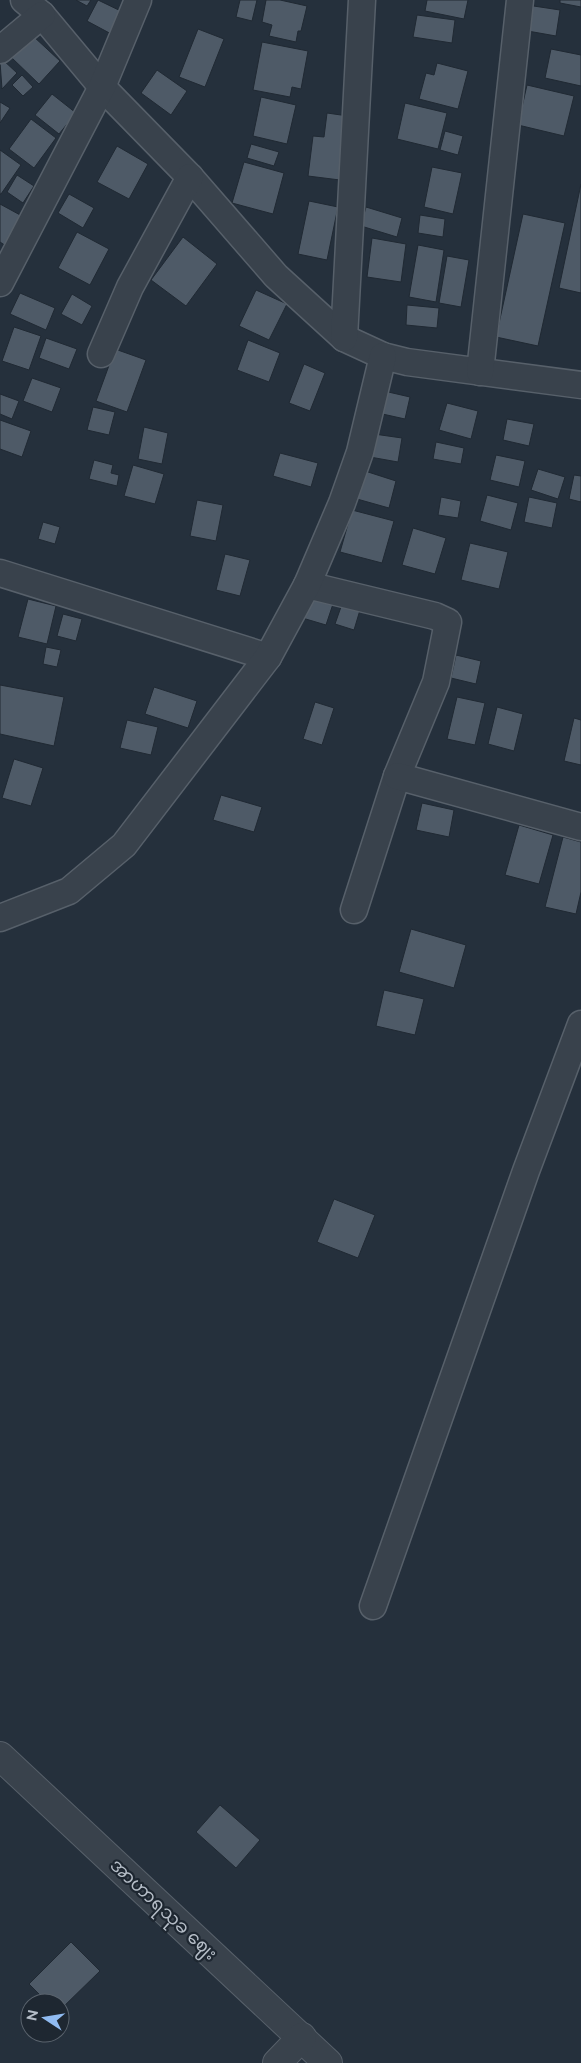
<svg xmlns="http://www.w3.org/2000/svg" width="581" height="2063" viewBox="0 0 581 2063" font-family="Raleway,'Noto Sans Myanmar',sans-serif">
<rect width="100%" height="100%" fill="#25303c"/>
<g fill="#4e5a67" stroke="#202933">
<polygon points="76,0 91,0 87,6"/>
<polygon points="98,0 127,14 115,36 87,21"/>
<polygon points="240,0 257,0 252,21 236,17"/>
<polygon points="266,0 280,0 307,6 301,31 298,31 296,42 269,36 272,25 262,22"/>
<polygon points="427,0 468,0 464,19 425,11"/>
<polygon points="560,0 581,0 581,7 560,3"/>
<polygon points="527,5 560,10 556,36 522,30"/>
<polygon points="417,15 455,20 452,43 413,37"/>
<polygon points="198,29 224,39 205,87 179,77"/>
<polygon points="33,36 60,61 39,84 12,58"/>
<polygon points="262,42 308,51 301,89 292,87 290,97 253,90"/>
<polygon points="551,49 581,55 581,86 545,78"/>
<polygon points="2,59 17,73 2,89 0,62"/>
<polygon points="437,63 468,71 458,109 419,99 426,73 434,75"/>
<polygon points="157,70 187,91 171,115 141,93"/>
<polygon points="22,75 33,87 23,96 12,85"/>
<polygon points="527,85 574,96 564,136 518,125"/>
<polygon points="52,94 76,113 59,134 35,115"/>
<polygon points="261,97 296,105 287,144 253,136"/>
<polygon points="0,102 10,108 0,123"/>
<polygon points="405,103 447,113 438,149 397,139"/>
<polygon points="327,113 348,116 340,180 308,176 313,136 324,137"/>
<polygon points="31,119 56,138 34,168 9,149"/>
<polygon points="445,131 463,136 458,155 440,150"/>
<polygon points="251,144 279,152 274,166 247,158"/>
<polygon points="117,146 148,164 129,199 97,182"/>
<polygon points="0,150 21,165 1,194 0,194"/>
<polygon points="244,162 284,173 273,214 232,203"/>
<polygon points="432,167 462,173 453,214 424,207"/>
<polygon points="17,175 34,186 23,203 7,192"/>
<polygon points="581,184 581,293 559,288"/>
<polygon points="69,194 94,208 83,228 58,213"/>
<polygon points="309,201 338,207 327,260 298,254"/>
<polygon points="0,204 22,216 6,246 0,242"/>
<polygon points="366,207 402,218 397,237 361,226"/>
<polygon points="523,214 565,223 538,346 496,337"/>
<polygon points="420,215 445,219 443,237 418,233"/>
<polygon points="77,232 109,249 90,285 58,268"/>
<polygon points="183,237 217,264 186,306 151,280"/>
<polygon points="372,238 406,244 401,282 367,277"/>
<polygon points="418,245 444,250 436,302 409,297"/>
<polygon points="447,256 469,260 461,307 439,303"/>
<polygon points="256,290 287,304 269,340 239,326"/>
<polygon points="20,293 55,308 46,330 10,314"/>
<polygon points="72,294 92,306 82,325 61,314"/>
<polygon points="407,305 439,308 437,328 406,325"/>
<polygon points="14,327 41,336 29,370 2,361"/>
<polygon points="46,338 77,349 69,369 39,358"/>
<polygon points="248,340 280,353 269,382 237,370"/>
<polygon points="115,349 146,360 127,412 96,401"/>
<polygon points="304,364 325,373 310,411 289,403"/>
<polygon points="32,378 61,388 52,412 23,401"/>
<polygon points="384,391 410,397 405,419 378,413"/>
<polygon points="0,394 19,401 12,419 0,414"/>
<polygon points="447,403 478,411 471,439 439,430"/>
<polygon points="93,407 115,412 109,435 87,430"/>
<polygon points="507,419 534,424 529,446 503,440"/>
<polygon points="0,420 31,431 22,457 0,449"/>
<polygon points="144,427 168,433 162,464 138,459"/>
<polygon points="374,434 402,438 398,462 370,457"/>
<polygon points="436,442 464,448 461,464 433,459"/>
<polygon points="280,453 318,463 311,487 273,476"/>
<polygon points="496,455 525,461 519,487 490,480"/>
<polygon points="94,460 113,465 111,473 119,475 117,486 89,479"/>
<polygon points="133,465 164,474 155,504 124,496"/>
<polygon points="538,469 565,477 558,499 531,490"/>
<polygon points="365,471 396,481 389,508 357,499"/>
<polygon points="574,475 581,476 581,502 569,499"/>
<polygon points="487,495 518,503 511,530 480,521"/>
<polygon points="441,497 461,501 458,518 438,515"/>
<polygon points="529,497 557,503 552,528 524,522"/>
<polygon points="197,500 223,505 216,541 190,536"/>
<polygon points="352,510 394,521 382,563 340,552"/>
<polygon points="43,522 60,527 55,544 38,539"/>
<polygon points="413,528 446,538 435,574 402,565"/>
<polygon points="470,543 508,552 499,589 461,580"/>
<polygon points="225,554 250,560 240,596 216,590"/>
<polygon points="307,592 334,601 326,625 299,617"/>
<polygon points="28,599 56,606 47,644 18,637"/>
<polygon points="342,604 360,610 354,630 335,624"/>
<polygon points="63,614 82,619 76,641 57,636"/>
<polygon points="46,647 61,650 57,667 43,664"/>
<polygon points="456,655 481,661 476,684 451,678"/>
<polygon points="0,685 64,697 54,746 0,734"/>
<polygon points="154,687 197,701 188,728 145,714"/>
<polygon points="457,697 485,703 475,745 447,739"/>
<polygon points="315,702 334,708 322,745 303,739"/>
<polygon points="497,707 523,714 514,751 488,744"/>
<polygon points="574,718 581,720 581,765 564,761"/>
<polygon points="127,720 158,727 151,755 120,748"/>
<polygon points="14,759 43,768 31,806 2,798"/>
<polygon points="221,795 262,807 254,832 213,820"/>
<polygon points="422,803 454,810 449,837 416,830"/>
<polygon points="519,825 553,835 539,884 505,875"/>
<polygon points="563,837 581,842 581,892 576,914 545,907"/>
<polygon points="411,929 466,945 454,988 399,972"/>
<polygon points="384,990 424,999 415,1035 376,1026"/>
<polygon points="334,1199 375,1215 358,1258 317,1242"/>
<polygon points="220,1805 260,1840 236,1868 196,1832"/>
<polygon points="71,1942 100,1971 60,2010 60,2003 48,2003 29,1984"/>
</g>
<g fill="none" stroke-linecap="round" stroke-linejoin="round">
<defs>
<g id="minor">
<polyline points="24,0 42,15 102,87 190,177 276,276 344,338 383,356 407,362 581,385"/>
<polyline points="0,50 42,15"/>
<polyline points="0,283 102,87 138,0"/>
<polyline points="344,338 362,0"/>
<polyline points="101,354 130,287 190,177"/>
<polyline points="480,372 520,0"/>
<polyline points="0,573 268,657"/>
<polyline points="307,585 435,616 448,622 436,682 397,776 354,910"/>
<polyline points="397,776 581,827"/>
<polyline points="0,918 69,891 124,845 268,657 307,585 342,503 360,452 383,356"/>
<polyline points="373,1606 526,1171 581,1024"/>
</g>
<g id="tertiary">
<polyline points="0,1756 328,2063"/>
<polyline points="277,2063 302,2037"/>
</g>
</defs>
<use href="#minor" stroke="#57606a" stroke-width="29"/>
<use href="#tertiary" stroke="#57606a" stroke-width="30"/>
<use href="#minor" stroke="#39424c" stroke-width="26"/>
<use href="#tertiary" stroke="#39424c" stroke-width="28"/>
</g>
<g text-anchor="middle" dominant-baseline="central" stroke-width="4.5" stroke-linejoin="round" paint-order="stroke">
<g font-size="18" fill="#b5bdc7" stroke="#1e2731">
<text transform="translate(164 1909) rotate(43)">အာဟာရသုခ ဈေး</text>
</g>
</g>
<g transform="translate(45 2018) rotate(282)"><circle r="24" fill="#1e2731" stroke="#5a636d"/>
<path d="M0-4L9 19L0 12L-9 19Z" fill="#90bbf1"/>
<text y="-8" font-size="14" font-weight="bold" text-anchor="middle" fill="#b5bdc7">N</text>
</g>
</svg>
